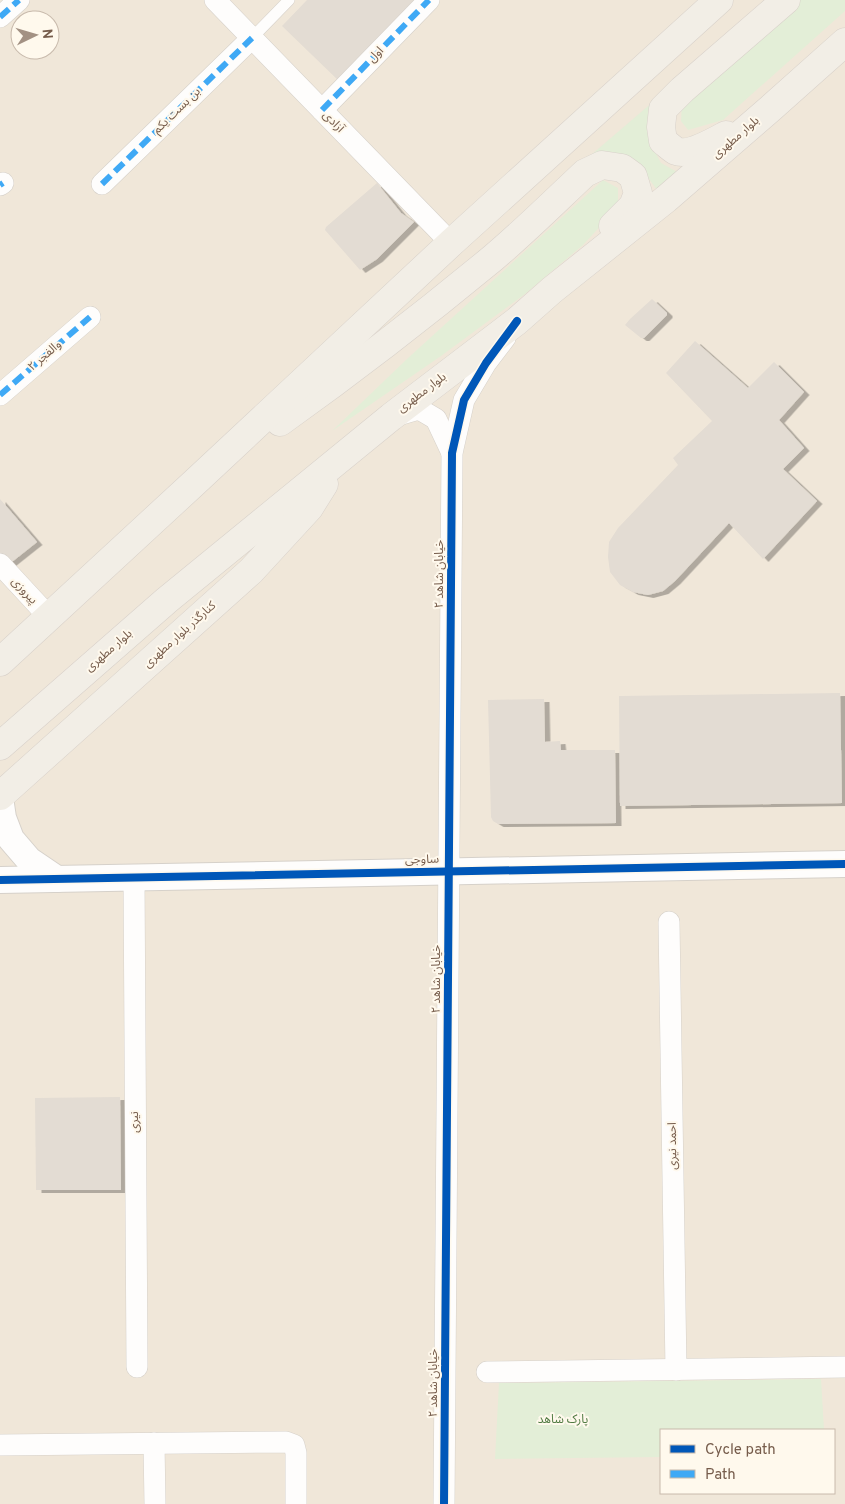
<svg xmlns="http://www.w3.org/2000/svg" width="845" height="1504" viewBox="0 0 845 1504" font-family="Overpass,'Noto Sans Arabic',sans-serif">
<defs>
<filter id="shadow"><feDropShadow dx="5.5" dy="3" stdDeviation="0" flood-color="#0004"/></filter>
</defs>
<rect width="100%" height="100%" fill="#f7f4ec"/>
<path fill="#f0e7d9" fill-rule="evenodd" d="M0 0H845V1504H0ZM20 20H50V50H20ZM661 1430H834V1493H661Z"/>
<g fill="#e3eed7">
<polygon points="799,0 845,0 845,11 723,120 688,130 681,121 682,103"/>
<polygon points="654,101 652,146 661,163 679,173 657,190 644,172 584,161"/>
<polygon points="603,180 618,188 618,207 583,245 525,294 441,356 332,431 407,359"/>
<polygon points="821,1379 824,1430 661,1430 661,1457 495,1459 499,1383"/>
</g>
<g fill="#e3dcd3" filter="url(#shadow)">
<polygon points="307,0 418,0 341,83 282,26"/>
<polygon points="377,183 401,213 414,222 377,259 360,270 325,230 326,227"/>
<polygon points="652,299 667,313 667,315 644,338 641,338 625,325 630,319"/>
<polygon points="695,341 748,388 774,362 804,392 779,420 804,448 783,469 817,501 763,559 729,523 675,581 663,591 648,595 633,592 620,585 610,572 608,557 609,542 618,528 678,465 673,458 712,421 666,373"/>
<polygon points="0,499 37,542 8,565 0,555"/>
<polygon points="840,693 842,803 620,806 619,696"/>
<polygon points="544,699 545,742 560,741 561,750 615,750 616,823 498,824 493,821 491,817 488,700"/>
<polygon points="120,1097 121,1190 36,1190 35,1098"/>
</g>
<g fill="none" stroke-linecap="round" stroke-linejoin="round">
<defs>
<polyline id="service" points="252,38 289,0"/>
<g id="minor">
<polyline points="215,0 451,243"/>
<polyline points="0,17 19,0"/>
<polyline points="322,110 429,0"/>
<polyline points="102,184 252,38"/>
<polyline points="0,185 3,183"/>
<polyline points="0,395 90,317"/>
<polyline points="395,416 419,409 436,419 452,453"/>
<polyline points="0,564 49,617"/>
<polyline points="134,877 137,1367"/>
<polyline points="669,922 676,1370"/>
<polyline points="487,1372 845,1367"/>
<polyline points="154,1443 155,1504"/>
<polyline points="0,1445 286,1442 294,1445 296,1453 296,1504"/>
<polyline points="444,1504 452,453 464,400 486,363 505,338"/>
</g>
<g id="tertiary">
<polyline points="0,798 3,818 11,839 29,860 57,879"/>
<polyline points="0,880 845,864"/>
</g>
<g id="primary">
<path d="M726 135C715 141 689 156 676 151 672 149 667 144 663 141L661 127 663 109 682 90 786 0"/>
<path d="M280 422C353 370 424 315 493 258 525 231 555 201 585 173L602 165 622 168 633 176 638 193 633 206 613 226"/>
<polyline points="0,662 194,483 451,243 719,0"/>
<polyline points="0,746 167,600 391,417 517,321 552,290 666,199 771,108 845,42"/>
<polyline points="0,796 251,571 309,508 324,484"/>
</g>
</defs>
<use href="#service" stroke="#d6d1ca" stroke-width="12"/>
<use href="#minor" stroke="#d6d1ca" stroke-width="22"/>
<use href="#tertiary" stroke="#d6d1ca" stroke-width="28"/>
<use href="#primary" stroke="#d8d1ca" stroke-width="29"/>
<use href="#service" stroke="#fefdfc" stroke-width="11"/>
<use href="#minor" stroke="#fefdfc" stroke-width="21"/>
<use href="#tertiary" stroke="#fefdfc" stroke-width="26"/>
<use href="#primary" stroke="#f2eee6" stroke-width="28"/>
<g stroke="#3fa9f5" stroke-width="6" stroke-dasharray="12 6" stroke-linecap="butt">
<polyline points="0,17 19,0"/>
<polyline points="322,110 429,0"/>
<polyline points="102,184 252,38"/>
<polyline points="0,185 3,183"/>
<polyline points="0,395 90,317"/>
</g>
<defs>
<g id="cycleway">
<polyline points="0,880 845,864"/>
<polyline points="444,1504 452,453 464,400 486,363 517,321"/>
</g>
</defs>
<use href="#cycleway" stroke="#fff9ed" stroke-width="11"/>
<use href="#cycleway" stroke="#0057b8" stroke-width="8"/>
</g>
<g text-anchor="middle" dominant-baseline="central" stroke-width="4" stroke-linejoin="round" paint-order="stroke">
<g font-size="12" fill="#765c4b" stroke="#fff9ed">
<text transform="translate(376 55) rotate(-46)">اول</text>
<text transform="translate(177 111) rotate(-44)">بن بست یکم</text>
<text transform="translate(333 122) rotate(46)">آزادی</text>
<text transform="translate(736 138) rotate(-41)">بلوار مطهری</text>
<text transform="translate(45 356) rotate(-41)">والفجر ۲</text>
<text transform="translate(422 393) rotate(-37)">بلوار مطهری</text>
<text transform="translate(440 574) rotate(-90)">خیابان شاهد ۲</text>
<text transform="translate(24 591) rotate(47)">پیروزی</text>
<text transform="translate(180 635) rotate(-42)">کنارگذر بلوار مطهری</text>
<text transform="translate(109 651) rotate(-41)">بلوار مطهری</text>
<text transform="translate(422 860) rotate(-1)">ساوجی</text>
<text transform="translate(437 979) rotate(-90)">خیابان شاهد ۲</text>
<text transform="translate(135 1122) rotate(-90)">نیری</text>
<text transform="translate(673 1146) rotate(-91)">احمد نیری</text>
<text transform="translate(434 1383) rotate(-90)">خیابان شاهد ۲</text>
</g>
<g font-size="12" fill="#517b43" stroke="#fff9ed">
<text x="563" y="1420">پارک شاهد</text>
</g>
</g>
<rect x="660" y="1429" width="175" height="65" fill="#fff9ed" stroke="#c8baac"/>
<rect x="670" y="1445" width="25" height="8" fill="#0057b8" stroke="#c8baac"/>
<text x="705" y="1454" font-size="15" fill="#765c4b">Cycle path</text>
<rect x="670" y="1470" width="25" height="8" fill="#3fa9f5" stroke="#c8baac"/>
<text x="705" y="1479" font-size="15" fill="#765c4b">Path</text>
<g transform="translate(35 35) rotate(85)"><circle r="24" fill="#fff9ed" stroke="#c8baac"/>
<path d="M0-4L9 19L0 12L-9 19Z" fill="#a39183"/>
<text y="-8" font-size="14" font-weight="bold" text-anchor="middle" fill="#765c4b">N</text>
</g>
</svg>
